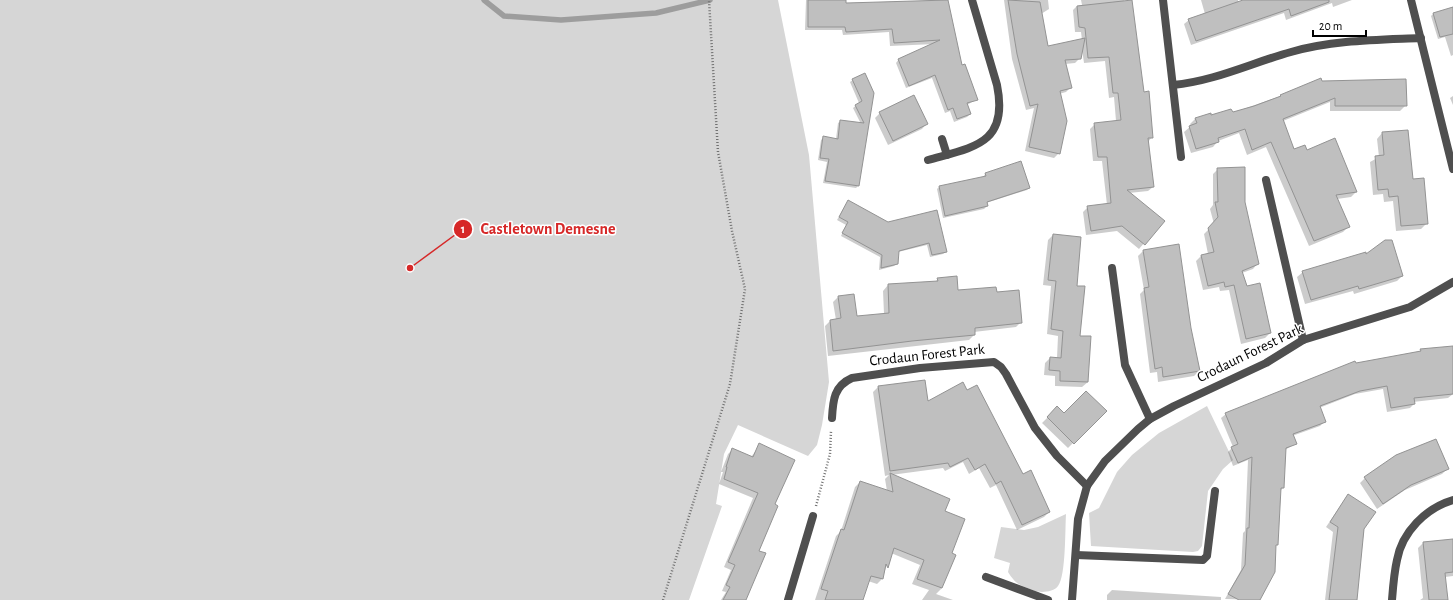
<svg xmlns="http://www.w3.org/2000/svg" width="1453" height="600" viewBox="0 0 1453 600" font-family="'Alegreya Sans',sans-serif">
<rect width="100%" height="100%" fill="#fff"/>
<g fill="#d6d6d6">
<polygon points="0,0 778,0 809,155 829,382 822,425 817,445 808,456 738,425 724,454 716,504 722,506 689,600 0,600"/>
<polygon points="1207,406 1233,460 1223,469 1208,491 1202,546 1198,551 1193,552 1091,546 1089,513 1099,508 1117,472 1132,455 1159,433"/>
<path d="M1066 514C1065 529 1066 576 1058 586 1054 592 1041 593 1035 591 1020 585 1017 586 1008 572L1010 563 994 558 1001 527 1024 530 1038 527Z"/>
</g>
<g fill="#0003">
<polygon points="806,0 845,0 845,4 947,0 961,66 977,99 967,105 970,114 967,117 954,122 950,111 945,113 932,78 906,88 896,63 899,59 935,44 890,46 889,32 843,35 842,30 805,30"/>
<polygon points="1004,0 1048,0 1049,9 1041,14 1047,47 1082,40 1081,32 1075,32 1073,10 1077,6 1082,5 1081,0 1124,0 1152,137 1148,142 1153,187 1148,191 1129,193 1163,221 1139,249 1117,231 1086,235 1083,212 1088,207 1107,205 1102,161 1093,161 1090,129 1095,124 1116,121 1114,97 1109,98 1105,61 1084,63 1082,49 1080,58 1075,63 1065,64 1070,88 1066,92 1059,94 1059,153 1054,158 1025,151 1034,108 1026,110 1012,59"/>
<polygon points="1201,0 1238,0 1238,3 1246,0 1352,0 1333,7 1332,3 1286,20 1284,13 1191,45 1184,24 1189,20 1205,14"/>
<polygon points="1453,8 1453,55 1451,56 1445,37 1438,39 1431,16 1433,14"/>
<polygon points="853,80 873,93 858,186 856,188 823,183 827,162 818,160 821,140 824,137 836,139 838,123 841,121 861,124 853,108 859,103 850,82"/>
<polygon points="1321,82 1406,105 1400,111 1330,111 1330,102 1283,121 1294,151 1307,151 1334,139 1356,192 1351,197 1337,199 1348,227 1343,232 1309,246 1266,147 1247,155 1239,133 1218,141 1213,147 1191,153 1184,132 1191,126 1190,124 1195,119 1232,113"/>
<polygon points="1453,96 1453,105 1450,98"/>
<polygon points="880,113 927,123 922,129 888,145 875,118"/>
<polygon points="1382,133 1412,180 1427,223 1421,229 1396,231 1393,201 1384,202 1383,194 1373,195 1370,162 1379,157 1377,139"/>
<polygon points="1021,162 1029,188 1027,190 986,203 987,206 984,209 943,218 937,189 939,187 983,178 985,174"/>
<polygon points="1218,169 1244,202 1258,263 1253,269 1242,273 1247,288 1270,333 1265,338 1241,344 1229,290 1220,291 1219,287 1203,290 1196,261 1201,256 1208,254 1204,234 1214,224 1210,209 1213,205 1213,174"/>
<polygon points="846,204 888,223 936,212 946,252 943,254 930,257 927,245 898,252 897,263 894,266 879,270 880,257 841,236 846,225 837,220"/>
<polygon points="1053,235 1076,287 1079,337 1088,382 1082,387 1055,386 1055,376 1044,375 1045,363 1050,358 1057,358 1058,336 1047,334 1051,286 1043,285 1048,240"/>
<polygon points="1143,251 1190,328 1199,371 1194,376 1158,382 1157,372 1150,373 1140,294 1144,290 1138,256"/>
<polygon points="1303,272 1402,276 1397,281 1354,294 1353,291 1305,304 1297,277"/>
<polygon points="938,279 957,291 996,293 1021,322 1016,327 974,332 974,335 969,340 828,356 825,326 830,321 836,320 833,302 838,297 856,317 884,314 883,291 888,285 935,282"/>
<polygon points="1453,347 1453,394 1448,398 1413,402 1414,404 1410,408 1387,412 1383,389 1355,394 1319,408 1325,421 1320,426 1292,436 1295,444 1285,450 1283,488 1280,491 1277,544 1275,547 1259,600 1225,599 1241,570 1243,533 1245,531 1248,460 1233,466 1228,452 1233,447 1221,418 1226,414 1355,364 1418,352 1421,350"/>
<polygon points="924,381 927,403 1023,475 1049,512 1044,517 1017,530 996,485 990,488 979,468 969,474 963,462 945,471 943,468 891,475 943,512 951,554 942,588 936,594 953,600 922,600 929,590 912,584 920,565 891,553 882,579 877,584 868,581 862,600 815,600 836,536 841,531 855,487 860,482 887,491 885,479 889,475 885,476 873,392 878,387"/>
<polygon points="1057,408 1064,414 1105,411 1068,448 1042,423"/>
<polygon points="760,445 773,505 758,551 745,600 721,600 726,592 722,591 731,570 724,567 753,498 719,484 723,472 721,472 728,454 733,449 751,457"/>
<polygon points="1447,469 1442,474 1405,490 1377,509 1360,483 1365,478"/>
<polygon points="1348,495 1364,529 1356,600 1325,600 1333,532 1326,527"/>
<polygon points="1453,540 1453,576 1445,577 1447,600 1420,600 1423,598 1418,548 1423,543"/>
<polygon points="1112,590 1221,597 1221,600 1107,600 1107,595"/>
</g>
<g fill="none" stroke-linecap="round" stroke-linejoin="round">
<polyline stroke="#9d9d9d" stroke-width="5.5" points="484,0 504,16 561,20 656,13 710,0"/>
</g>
<g fill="#bfbfbf" stroke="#939393">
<polygon points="808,0 846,0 846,3 948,0 962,65 965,64 978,100 967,103 971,114 957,119 953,108 948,110 935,75 909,86 898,59 940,40 894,43 892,29 846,32 845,27 808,27"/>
<polygon points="1008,0 1040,2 1048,46 1085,38 1081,59 1065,60 1072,88 1060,91 1067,121 1060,154 1029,147 1038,104 1030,106 1017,54"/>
<polygon points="1132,0 1144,92 1149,91 1153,138 1148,138 1154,187 1127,190 1165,221 1145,245 1122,226 1091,231 1087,206 1111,203 1107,157 1098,157 1094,123 1121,120 1118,93 1113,93 1109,57 1088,58 1085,28 1079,27 1077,6"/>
<polygon points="1243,0 1329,0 1329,2 1291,16 1289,9 1196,41 1188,19"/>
<polygon points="1453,7 1453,34 1440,37 1433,13"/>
<polygon points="865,73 874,93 859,186 825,181 829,159 820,158 823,136 838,139 840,120 864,123 855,105 862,101 852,79"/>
<polygon points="1321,78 1322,81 1406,79 1407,106 1335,106 1335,98 1283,119 1294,149 1305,145 1307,150 1335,138 1357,192 1336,195 1350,227 1314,241 1271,142 1252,150 1245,129 1218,138 1219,142 1196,149 1189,126 1197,123 1195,118 1211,113 1211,115 1231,109 1233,112 1254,106 1281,96 1280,95"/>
<polygon points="914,95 928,124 893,141 879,112"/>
<polygon points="1408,130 1413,179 1424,178 1428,224 1401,226 1398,196 1389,197 1388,189 1378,190 1375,156 1384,155 1382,132"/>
<polygon points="1021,161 1030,188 987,202 988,206 945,216 939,186 986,176 985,173"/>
<polygon points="1245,167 1245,202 1259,264 1242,271 1247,286 1260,283 1271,333 1246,339 1234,285 1225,287 1224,282 1208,286 1201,255 1214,252 1208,228 1218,217 1215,202 1218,202 1217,168"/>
<polygon points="848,200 888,222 937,210 947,252 932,255 929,243 899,251 898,264 881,268 882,255 842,233 848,222 839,217"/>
<polygon points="1053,234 1081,237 1077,286 1085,286 1080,336 1091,336 1088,382 1060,381 1060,371 1049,370 1050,357 1061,358 1063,331 1051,329 1056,281 1048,280"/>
<polygon points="1385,240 1392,240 1403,276 1359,289 1358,286 1311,300 1302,271 1366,252 1366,254"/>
<polygon points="1179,244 1191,328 1200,371 1163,377 1162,367 1155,369 1144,288 1149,287 1143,250"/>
<polygon points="957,276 958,290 996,287 997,292 1019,290 1022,323 975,328 975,335 912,341 833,351 830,320 841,318 838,296 854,294 857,316 889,313 888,284 938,281 937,278"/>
<polygon points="1453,346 1453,394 1414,398 1415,404 1391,408 1387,386 1360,391 1320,406 1326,422 1293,434 1297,444 1286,448 1284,488 1281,488 1278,545 1276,545 1275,572 1260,600 1239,600 1228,594 1245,565 1247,528 1249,528 1252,457 1238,463 1231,447 1238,444 1225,413 1355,361 1356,363 1421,351 1420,349"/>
<polygon points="925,380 928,401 963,382 967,390 977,385 1023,474 1031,470 1050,512 1022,525 1001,481 996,484 985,464 975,470 968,458 950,467 948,463 890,471 878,386"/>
<polygon points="1086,391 1107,411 1074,444 1047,417 1057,406 1064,413"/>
<polygon points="1436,439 1449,469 1411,485 1383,504 1364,477 1396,455"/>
<polygon points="759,443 795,460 775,504 778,506 759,551 766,553 746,600 723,600 730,587 726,585 735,565 728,562 758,493 724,479 727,467 726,467 732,448 753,457"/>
<polygon points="890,473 950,499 945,511 965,519 952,553 956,555 942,588 917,579 924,560 894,548 888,568 886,564 883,579 871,576 863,600 825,600 828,591 821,589 841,529 844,530 860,481 893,492"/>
<polygon points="1348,494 1376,512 1364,529 1357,600 1329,600 1338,527 1330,522"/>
<polygon points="1453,539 1453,572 1445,573 1448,600 1429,600 1423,542"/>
</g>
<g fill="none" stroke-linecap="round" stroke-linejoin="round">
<g stroke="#717171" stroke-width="2.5" stroke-dasharray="1 2" stroke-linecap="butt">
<polyline points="816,506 830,454 831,431"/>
<polyline points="663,600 730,384 745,289 732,231 718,152 709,0"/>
</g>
<g stroke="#4f4f4f" stroke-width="8">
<polyline points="1163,0 1181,157"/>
<polyline points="1411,0 1453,169"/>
<path d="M1173 85C1215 81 1251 63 1291 52 1333 40 1377 40 1421 38"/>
<polyline points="942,139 947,155"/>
<path d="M928 160C974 147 1009 144 997 85L972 0"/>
<polyline points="1266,180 1303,340"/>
<polyline points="1112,268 1125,365 1150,419"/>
<path d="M832 418C833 400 834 386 852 378L920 368 994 362 1001 367 1006 374 1035 428 1057 456 1087 486"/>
<polyline points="1076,555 1203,560 1207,556 1215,491"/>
<polyline points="986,577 1048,600"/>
<polyline points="788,600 813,516"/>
<polyline points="1072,600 1078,519 1087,486 1105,461 1138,429 1150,419 1174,406 1266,363 1303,340 1410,307 1453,282"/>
<path d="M1392 600C1393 587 1394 573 1397 560 1402 532 1426 508 1453 500"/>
</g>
</g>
<g text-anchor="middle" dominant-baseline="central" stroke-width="3" stroke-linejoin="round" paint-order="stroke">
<g font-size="15" fill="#000" stroke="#fff">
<text transform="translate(1250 353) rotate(-26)">Crodaun Forest Park</text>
<text transform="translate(927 355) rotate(-6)">Crodaun Forest Park</text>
</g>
</g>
<path fill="none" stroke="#d62828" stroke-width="1.5" d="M410 268L463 229"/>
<g fill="#d62828" stroke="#fff" stroke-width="1.5">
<circle cx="410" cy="268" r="4"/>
<circle cx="463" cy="229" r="10"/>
</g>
<g font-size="12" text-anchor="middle" font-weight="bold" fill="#fff">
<text x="463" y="233">1</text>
</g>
<g font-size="16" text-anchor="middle" font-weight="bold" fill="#d62828" stroke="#fff" stroke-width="3" stroke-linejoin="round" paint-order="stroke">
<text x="548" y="234">Castletown Demesne</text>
</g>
<path d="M1313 30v6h53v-6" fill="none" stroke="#000000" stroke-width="2"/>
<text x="1319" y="30" font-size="12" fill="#000000" stroke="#ffffff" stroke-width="3" paint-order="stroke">20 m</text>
</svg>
